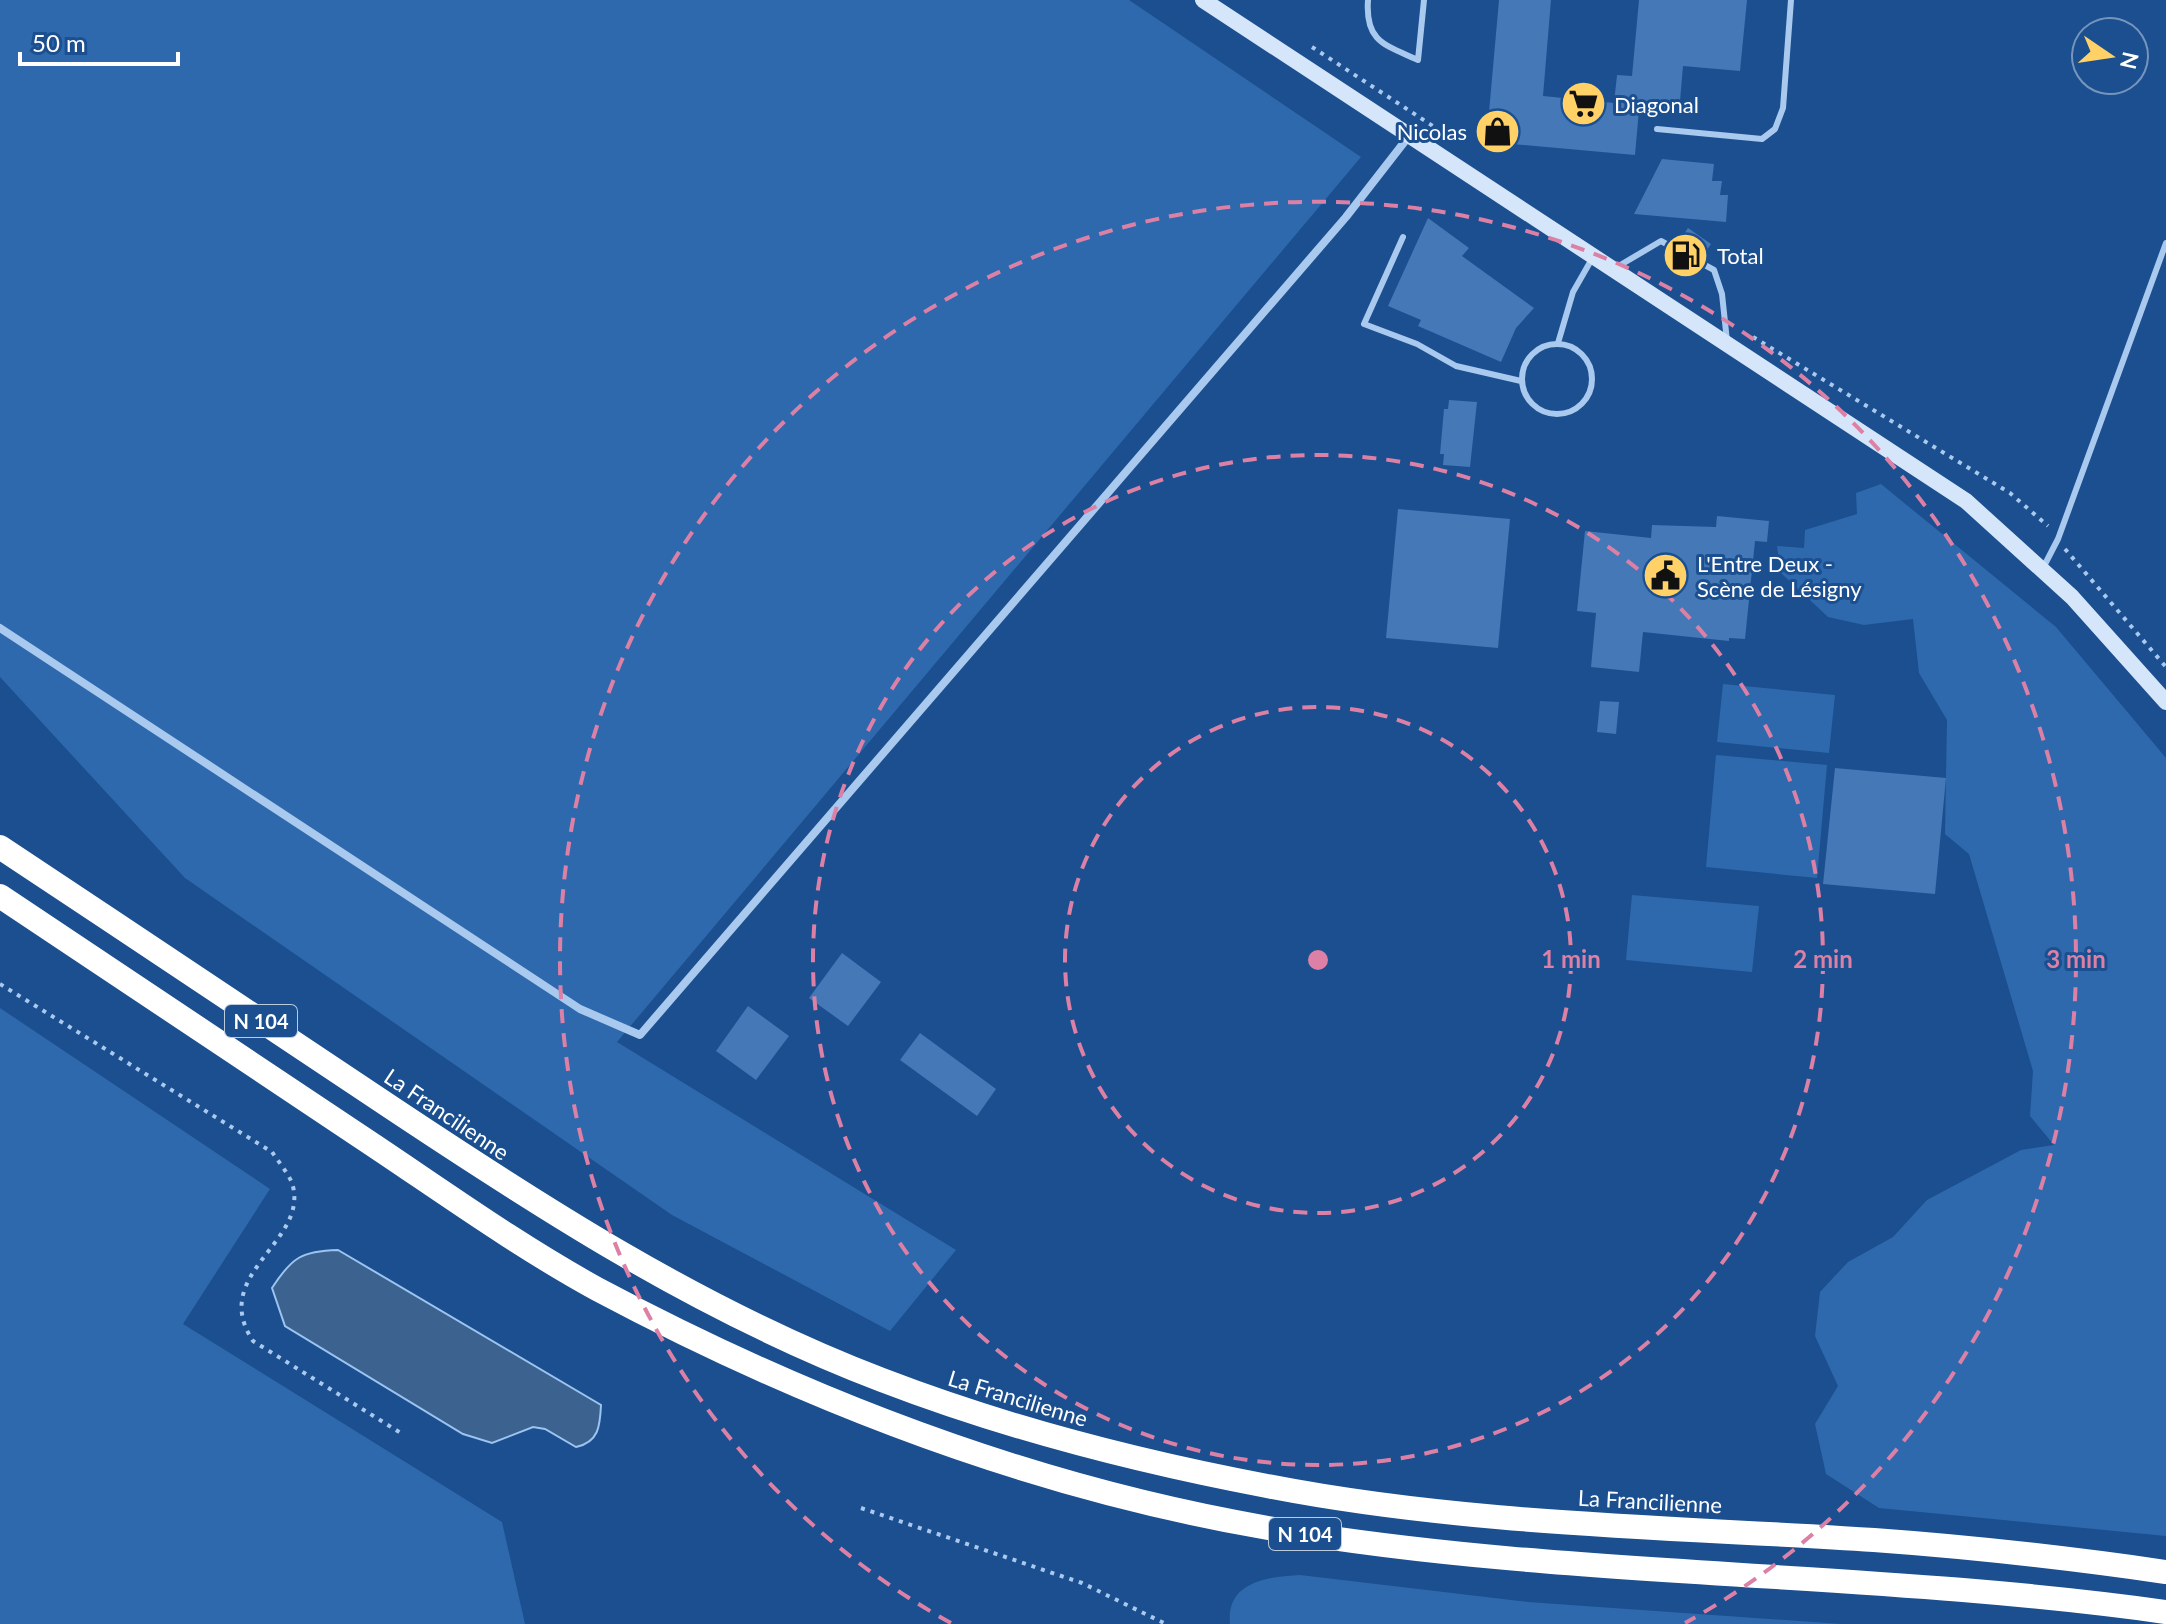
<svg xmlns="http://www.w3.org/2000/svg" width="2166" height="1624" viewBox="0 0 2166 1624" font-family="Lato,sans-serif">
<rect width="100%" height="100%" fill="#1b4f8f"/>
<g fill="#2e69ad">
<polygon points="0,0 1129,0 1361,157 617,1042 956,1250 890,1331 672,1215 185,878 0,677"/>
<polygon points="1881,484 2056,627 2166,758 2166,1536 1879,1508 1826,1474 1815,1424 1838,1386 1815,1336 1820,1292 1848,1262 1893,1237 1927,1200 2021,1150 2054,1145 2030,1116 2033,1071 1969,854 1945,834 1947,720 1919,673 1913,619 1864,625 1828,617 1781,573 1777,546 1804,548 1805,530 1857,514 1856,493"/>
<polygon points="1723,684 1835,695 1829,753 1717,742"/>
<polygon points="1716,755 1827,765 1817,878 1706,867"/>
<polygon points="1632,895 1759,906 1752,972 1626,960"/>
<polygon points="0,1008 270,1189 183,1324 502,1522 525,1624 0,1624"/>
<path d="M1300 1575 1528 1602 1842 1624H1230C1226 1582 1266 1577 1300 1575Z"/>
</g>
<path fill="#3c6290" stroke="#9cc4f0" stroke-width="2" d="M338 1250 601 1405C600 1426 599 1442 576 1447L545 1429 533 1427 492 1443 463 1434 285 1326 272 1288C292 1257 302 1251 338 1250Z"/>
<g fill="#4478b7">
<polygon points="1499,0 1551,0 1543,96 1614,103 1617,75 1632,76 1639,0 1747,0 1740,71 1683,66 1679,113 1639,110 1635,155 1490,142 1493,113 1489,112"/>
<polygon points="1662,159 1714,164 1712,181 1722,181 1720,195 1728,195 1726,222 1634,214"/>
<polygon points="1428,218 1469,248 1462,256 1534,308 1516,328 1501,362 1418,326 1421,320 1388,306"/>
<polygon points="1688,228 1711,244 1702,257 1678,243"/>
<polygon points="1671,253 1695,267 1688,277 1665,262"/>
<polygon points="1449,400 1477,402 1470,467 1443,465 1444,454 1440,454 1444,409 1448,409"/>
<polygon points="1398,509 1510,519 1498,648 1386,638"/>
<polygon points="1717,516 1769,521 1767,542 1755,541 1745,639 1729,638 1729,641 1643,632 1639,672 1591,667 1596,613 1577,611 1585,531 1651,538 1652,525 1716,527"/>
<polygon points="1600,701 1619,702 1616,734 1597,732"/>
<polygon points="1835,768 1946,778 1935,894 1823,884"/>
<polygon points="842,953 881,982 848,1026 809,998"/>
<polygon points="748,1006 789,1036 756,1080 716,1051"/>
<polygon points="920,1033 996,1089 977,1116 900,1060"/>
</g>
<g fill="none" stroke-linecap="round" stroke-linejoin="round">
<g stroke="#a9c9ee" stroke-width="4" stroke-dasharray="4 6" stroke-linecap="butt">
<polyline points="1312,47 1442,132"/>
<polyline points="1753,337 2010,493 2048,526"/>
<polyline points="2065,549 2166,667"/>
<path d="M0 984 272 1152C278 1161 288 1173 292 1183 311 1242 208 1273 253 1341L404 1435"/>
<polyline points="861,1508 1082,1583 1166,1624"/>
</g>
<g stroke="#a9c9ee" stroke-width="6">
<path d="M1368 0C1365 42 1385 45 1418 60L1424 0"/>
<polyline points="1657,129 1762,139 1775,129 1783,108 1791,0"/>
<polyline points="1403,237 1364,324 1417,344 1456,366 1521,381"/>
<polyline points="1617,267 1661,241 1714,270 1722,294 1727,341"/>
<polyline points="1558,343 1573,292 1593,257"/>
<circle cx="1557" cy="379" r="35"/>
<polyline points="2043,568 2058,539 2166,243"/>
</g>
<polyline stroke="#a9c9ee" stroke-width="8" points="0,628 580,1009 640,1035 1346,217 1409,136"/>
<polyline stroke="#d6e6fa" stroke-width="16" points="1203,0 1966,501 2072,597 2166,702"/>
<g stroke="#fff" stroke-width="24">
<path d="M0 847C124 929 248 1012 371 1094 534 1203 698 1310 882 1380 1007 1428 1135 1461 1267 1486 1466 1525 1672 1527 1874 1540 1972 1547 2069 1558 2166 1572"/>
<path d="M0 896C120 976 240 1056 361 1137 438 1188 515 1244 597 1289 809 1402 1031 1487 1268 1528 1564 1579 1868 1570 2166 1612"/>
</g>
</g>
<g fill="none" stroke="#dd80a5" stroke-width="4" stroke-dasharray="14 10">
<circle cx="1318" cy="960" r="253"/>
<circle cx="1318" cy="960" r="505"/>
<path d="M951 1623A758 758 0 1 1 1685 1623"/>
</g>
<defs>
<symbol id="supermarket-disc" viewBox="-11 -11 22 22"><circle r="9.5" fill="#ffd166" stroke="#1b4f8f"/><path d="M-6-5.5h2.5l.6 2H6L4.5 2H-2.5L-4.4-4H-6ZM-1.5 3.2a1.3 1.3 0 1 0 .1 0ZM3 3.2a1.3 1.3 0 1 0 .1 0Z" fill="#111"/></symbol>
<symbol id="shop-disc" viewBox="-11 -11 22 22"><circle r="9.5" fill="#ffd166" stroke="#1b4f8f"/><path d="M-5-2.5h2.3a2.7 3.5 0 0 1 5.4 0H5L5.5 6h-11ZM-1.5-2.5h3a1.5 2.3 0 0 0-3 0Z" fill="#111"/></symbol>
<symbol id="fuel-disc" viewBox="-11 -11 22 22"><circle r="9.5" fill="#ffd166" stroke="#1b4f8f"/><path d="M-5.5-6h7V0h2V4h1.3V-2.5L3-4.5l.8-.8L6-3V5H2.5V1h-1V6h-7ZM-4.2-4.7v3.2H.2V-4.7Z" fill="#111"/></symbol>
<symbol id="civic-disc" viewBox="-11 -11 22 22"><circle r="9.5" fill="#ffd166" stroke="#1b4f8f"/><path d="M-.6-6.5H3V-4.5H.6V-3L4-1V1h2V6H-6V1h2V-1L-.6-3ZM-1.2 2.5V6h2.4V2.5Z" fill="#111"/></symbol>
</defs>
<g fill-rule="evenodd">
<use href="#supermarket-disc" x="1558" y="78" width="51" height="51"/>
<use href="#shop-disc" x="1472" y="106" width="51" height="51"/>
<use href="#fuel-disc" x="1660" y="230" width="51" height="51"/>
<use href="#civic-disc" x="1640" y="550" width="51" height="51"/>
</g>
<g text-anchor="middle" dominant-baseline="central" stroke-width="6" stroke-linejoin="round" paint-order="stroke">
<g fill="#1b4f8f" stroke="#bbcadd" stroke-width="2">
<rect x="225" y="1005" width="72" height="32" rx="6"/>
<rect x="1269" y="1518" width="72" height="32" rx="6"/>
</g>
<g font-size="20" font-weight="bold" fill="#fff">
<text x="261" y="1021">N 104</text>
<text x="1305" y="1534">N 104</text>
</g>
<g font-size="22" fill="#fff" stroke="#1b4f8f" text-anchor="start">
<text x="1614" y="104">Diagonal</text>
<text x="1467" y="131" text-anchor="end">Nicolas</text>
<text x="1717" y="255">Total</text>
<text x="1697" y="563">L'Entre Deux -<tspan x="1697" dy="25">Scène de Lésigny</tspan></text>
</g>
<g font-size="22" fill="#fff" stroke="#1b4f8f">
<text transform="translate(447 1114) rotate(34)">La Francilienne</text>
<text transform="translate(1018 1398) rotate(17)">La Francilienne</text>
<text transform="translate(1650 1501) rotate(3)">La Francilienne</text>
</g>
</g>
<circle cx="1318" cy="960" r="12" fill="#dd80a5" stroke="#1b4f8f" stroke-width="4"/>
<g font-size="24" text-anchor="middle" font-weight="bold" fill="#dd80a5" stroke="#1b4f8f" stroke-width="6" stroke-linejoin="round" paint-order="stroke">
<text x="1571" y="968">1 min</text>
<text x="1823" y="968">2 min</text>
<text x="2076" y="968">3 min</text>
</g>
<g transform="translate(2110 56) rotate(103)"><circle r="38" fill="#1b4f8f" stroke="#7695bc" stroke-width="2"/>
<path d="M0-6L14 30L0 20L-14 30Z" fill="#ffd166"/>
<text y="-12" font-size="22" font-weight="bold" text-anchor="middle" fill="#ffffff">N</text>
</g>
<path d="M20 52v12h158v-12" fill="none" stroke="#ffffff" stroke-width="4"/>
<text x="32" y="52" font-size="24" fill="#ffffff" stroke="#1b4f8f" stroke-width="6" paint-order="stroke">50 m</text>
</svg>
